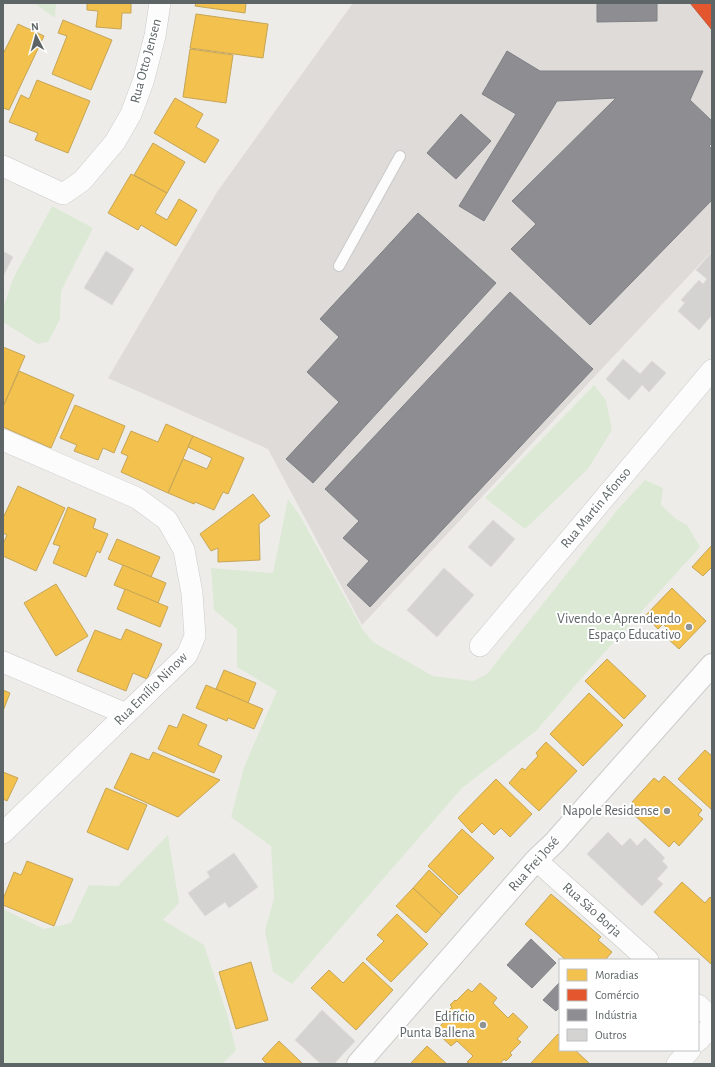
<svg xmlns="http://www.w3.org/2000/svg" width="715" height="1067" viewBox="0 0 715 1067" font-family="'Alegreya Sans',sans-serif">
<rect width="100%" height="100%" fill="#eeece9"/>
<polygon fill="#dedbd9" points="353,3 712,3 712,251 362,625 268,449 108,378 217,192"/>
<g fill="#dcead5">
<polygon points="34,3 56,3 55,18"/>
<polygon points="52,206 93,228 61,291 60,319 48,342 38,344 3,322 3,308 13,279"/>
<polygon points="594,385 606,400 612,430 588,469 525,529 485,498"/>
<polygon points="645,480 663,488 661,505 676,519 687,525 700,547 593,665 536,731 462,788 292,984 273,972 265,931 274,898 271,846 231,817 244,767 277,691 237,667 237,629 214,610 211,568 273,573 288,499 299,514 363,630 373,642 433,676 473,681 487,674 619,508"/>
<polygon points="168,835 179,903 163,920 204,945 227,1014 236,1050 222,1064 3,1064 3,909 44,929 71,923 89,885 118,886"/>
</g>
<g fill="#f2c14e" stroke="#c6a556">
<polygon points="87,3 131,3 131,13 122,13 121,29 96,27 98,11 87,10"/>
<polygon points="196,3 246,3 245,13 195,6"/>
<polygon points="196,14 268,24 263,58 190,48"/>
<polygon points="63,20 112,40 91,90 52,74 67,36 58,33"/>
<polygon points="18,24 44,36 9,110 3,108 3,54"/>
<polygon points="190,49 233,55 226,103 183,97"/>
<polygon points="37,80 90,101 68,153 35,140 38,133 9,122 21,95 29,99"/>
<polygon points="175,98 203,114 196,127 219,140 205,163 154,133"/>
<polygon points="153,143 185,162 167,193 134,175"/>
<polygon points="131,174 167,193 155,213 167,220 179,199 197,210 176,246 141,225 138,230 108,213"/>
<polygon points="3,347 25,356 3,407"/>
<polygon points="19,371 74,395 51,448 3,427 3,407"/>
<polygon points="75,405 125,426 114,453 103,448 98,460 74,451 77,445 60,438"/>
<polygon points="166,424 193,436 168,493 121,472 128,456 121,453 131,431 158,442"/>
<polygon points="193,436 244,458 228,494 223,492 214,510 195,502 194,504 168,493 183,459 207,469 212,458 188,447"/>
<polygon points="18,486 65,508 36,571 3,556 3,544 7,535 3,533 3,518"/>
<polygon points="253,494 270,516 259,524 260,560 218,562 218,548 211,551 200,534"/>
<polygon points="68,507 96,519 93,528 108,534 100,553 97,551 86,577 53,563 60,546 53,544"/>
<polygon points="117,539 160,557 151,577 108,559"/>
<polygon points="712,545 712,567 703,576 692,567"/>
<polygon points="123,565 166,583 158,603 114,585"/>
<polygon points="56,584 88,636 56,656 24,603"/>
<polygon points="672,588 706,621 679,649 666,637 671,632 663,624 658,629 645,616"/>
<polygon points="125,589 168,607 160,627 117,609"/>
<polygon points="126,629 162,644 147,679 133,673 126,691 77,671 95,630 121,640"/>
<polygon points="607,659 646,696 624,719 585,681"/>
<polygon points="224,670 256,683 248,703 216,689"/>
<polygon points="206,685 263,709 254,729 228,718 227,721 196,708"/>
<polygon points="3,690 10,693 3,711"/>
<polygon points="589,693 623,725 583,766 550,734"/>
<polygon points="183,714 207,725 198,745 222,756 214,773 158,749 169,725 177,728"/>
<polygon points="546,742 577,771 539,811 509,783 522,768 525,770 538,756 536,753"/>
<polygon points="705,750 712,756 712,810 678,779"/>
<polygon points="153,752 220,780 178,817 114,788 131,753 149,760"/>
<polygon points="3,772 18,778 7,801 3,799"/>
<polygon points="664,776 702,810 698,815 703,819 679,846 674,841 669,847 631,812 636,806 632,802 654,778 659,782"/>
<polygon points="496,779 532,814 510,837 501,828 494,835 482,823 472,833 458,818"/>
<polygon points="106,788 147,805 128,850 87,832"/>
<polygon points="462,829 494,858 459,895 428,866"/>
<polygon points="27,861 73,879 54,926 3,905 3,899 14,872 21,875"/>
<polygon points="429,870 458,897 442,915 413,888"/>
<polygon points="682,882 705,903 710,897 712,899 712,963 711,964 654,912"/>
<polygon points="413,888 442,915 426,933 396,906"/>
<polygon points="551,894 601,937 598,940 612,952 605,960 566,960 525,924"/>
<polygon points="397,914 428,944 391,982 366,959 384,941 377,935"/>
<polygon points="251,962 268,1020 236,1029 219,972"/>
<polygon points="363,962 393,990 356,1030 311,988 329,970 343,983"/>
<polygon points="480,983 497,998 493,1003 508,1018 513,1013 528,1027 517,1039 521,1042 510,1053 512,1055 506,1061 504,1059 500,1064 470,1064 467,1062 473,1056 457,1041 451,1046 435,1031 444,1022 440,1019 452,1007 450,1005 455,1000 456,1001 468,989 472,992"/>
<polygon points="558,1034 560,1036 560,1050 575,1050 590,1064 532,1064 531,1063"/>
<polygon points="279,1041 303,1064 267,1064 262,1059"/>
<polygon points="427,1046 447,1064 410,1064"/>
</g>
<polygon fill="#e4572e" stroke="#bc5b3f" points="690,3 712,3 712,30"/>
<g fill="#8d8d92" stroke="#7f8185">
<polygon points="597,3 657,3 657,21 597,22"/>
<polygon points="507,51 540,71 703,71 690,100 712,121 712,143 709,146 712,149 712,200 590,325 511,249 536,224 512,201 616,98 557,101 484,221 459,206 516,114 482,94"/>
<polygon points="461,114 491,141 456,179 427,153"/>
<polygon points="418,213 496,283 313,483 286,459 339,402 307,372 339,337 320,319"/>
<polygon points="510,292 593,369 370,607 347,585 369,561 343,538 359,521 325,489"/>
<polygon points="531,939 556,963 532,988 507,965"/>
<polygon points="560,982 560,1007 556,1011 543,1000"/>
</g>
<g fill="#d5d3d2" stroke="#dedbd8">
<polygon points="3,251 13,257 3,276"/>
<polygon points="106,251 134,269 112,305 84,288"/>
<polygon points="712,252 712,315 699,330 678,311 685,303 681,300 699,280 703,284 707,279 696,270"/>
<polygon points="623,359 640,374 652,361 666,373 649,392 642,385 629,400 606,379"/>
<polygon points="493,520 515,539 491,567 468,547"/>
<polygon points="444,568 474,595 437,637 407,610"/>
<polygon points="608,832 622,846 630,838 637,846 645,838 665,858 662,861 668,867 657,879 663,884 642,906 587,854"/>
<polygon points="234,853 258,887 229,908 225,902 205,916 188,893 210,877 207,872"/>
<polygon points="322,1010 355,1041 334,1064 321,1064 295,1040"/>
</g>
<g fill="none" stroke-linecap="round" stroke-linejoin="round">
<defs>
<polyline id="lane" points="339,266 400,156"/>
<g id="street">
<polyline points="3,166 63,194 82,181 115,142 131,114 143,82 155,36 160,3"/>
<polyline points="3,440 137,498 167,520 184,550 192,593 195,636 187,655 3,833"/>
<polyline points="480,646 712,370"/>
<polyline points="3,662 126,714"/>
<polyline points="536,860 648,960"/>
<polyline points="698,1005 712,1018"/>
<polyline points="698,1041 712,1025"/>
<polyline points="677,1064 690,1050"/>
</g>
<polyline id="secondary" points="358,1064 536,860 554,843 712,665"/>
</defs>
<use href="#lane" stroke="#cacaca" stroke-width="12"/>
<use href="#street" stroke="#cacaca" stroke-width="22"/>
<use href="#secondary" stroke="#cacac9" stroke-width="24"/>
<use href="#lane" stroke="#fcfcfc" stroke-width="10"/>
<use href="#street" stroke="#fcfcfc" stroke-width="21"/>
<use href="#secondary" stroke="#fcfcfc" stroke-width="22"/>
</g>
<g fill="#909494" stroke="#fff" stroke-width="1.5">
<circle cx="689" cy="627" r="4"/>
<circle cx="667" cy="811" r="4"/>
<circle cx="483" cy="1025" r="4"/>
</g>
<g text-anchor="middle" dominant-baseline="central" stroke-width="4" stroke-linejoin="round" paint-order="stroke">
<g font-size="14" fill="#5e6567" stroke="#fff">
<text transform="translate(146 61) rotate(-75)">Rua Otto Jensen</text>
<text transform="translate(596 508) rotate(-50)">Rua Martin Afonso</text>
<text transform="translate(151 689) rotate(-45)">Rua Emílio Ninow</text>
<text transform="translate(534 864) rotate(-48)">Rua Frei José</text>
<text transform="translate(592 910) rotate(42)">Rua São Borja</text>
</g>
<g font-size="14" fill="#5e6567" stroke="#fff" text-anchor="end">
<text x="681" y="619">Vivendo e Aprendendo<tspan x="681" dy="16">Espaço Educativo</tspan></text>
<text x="659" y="811">Napole Residense</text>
<text x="475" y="1017">Edifício<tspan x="475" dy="16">Punta Ballena</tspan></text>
</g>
</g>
<rect width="715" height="1067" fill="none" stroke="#5e6567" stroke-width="8"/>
<rect x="559" y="959" width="140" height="92" fill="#ffffff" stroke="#bfc1c2"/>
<rect x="567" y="969" width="20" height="12" fill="#f2c14e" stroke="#bfc1c2"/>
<text x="595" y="979" font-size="12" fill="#5e6567">Moradias</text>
<rect x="567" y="989" width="20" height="12" fill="#e4572e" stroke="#bfc1c2"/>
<text x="595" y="999" font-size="12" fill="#5e6567">Comércio</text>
<rect x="567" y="1009" width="20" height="12" fill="#8d8d92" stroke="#bfc1c2"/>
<text x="595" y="1019" font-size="12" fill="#5e6567">Indústria</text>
<rect x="567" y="1029" width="20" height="12" fill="#d5d3d2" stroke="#bfc1c2"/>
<text x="595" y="1039" font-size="12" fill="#5e6567">Outros</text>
<g transform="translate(36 36) rotate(354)" stroke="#ffffff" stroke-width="3" paint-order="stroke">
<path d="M0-3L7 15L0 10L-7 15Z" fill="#5e6567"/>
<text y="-6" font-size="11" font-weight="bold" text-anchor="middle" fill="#5e6567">N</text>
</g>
</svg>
